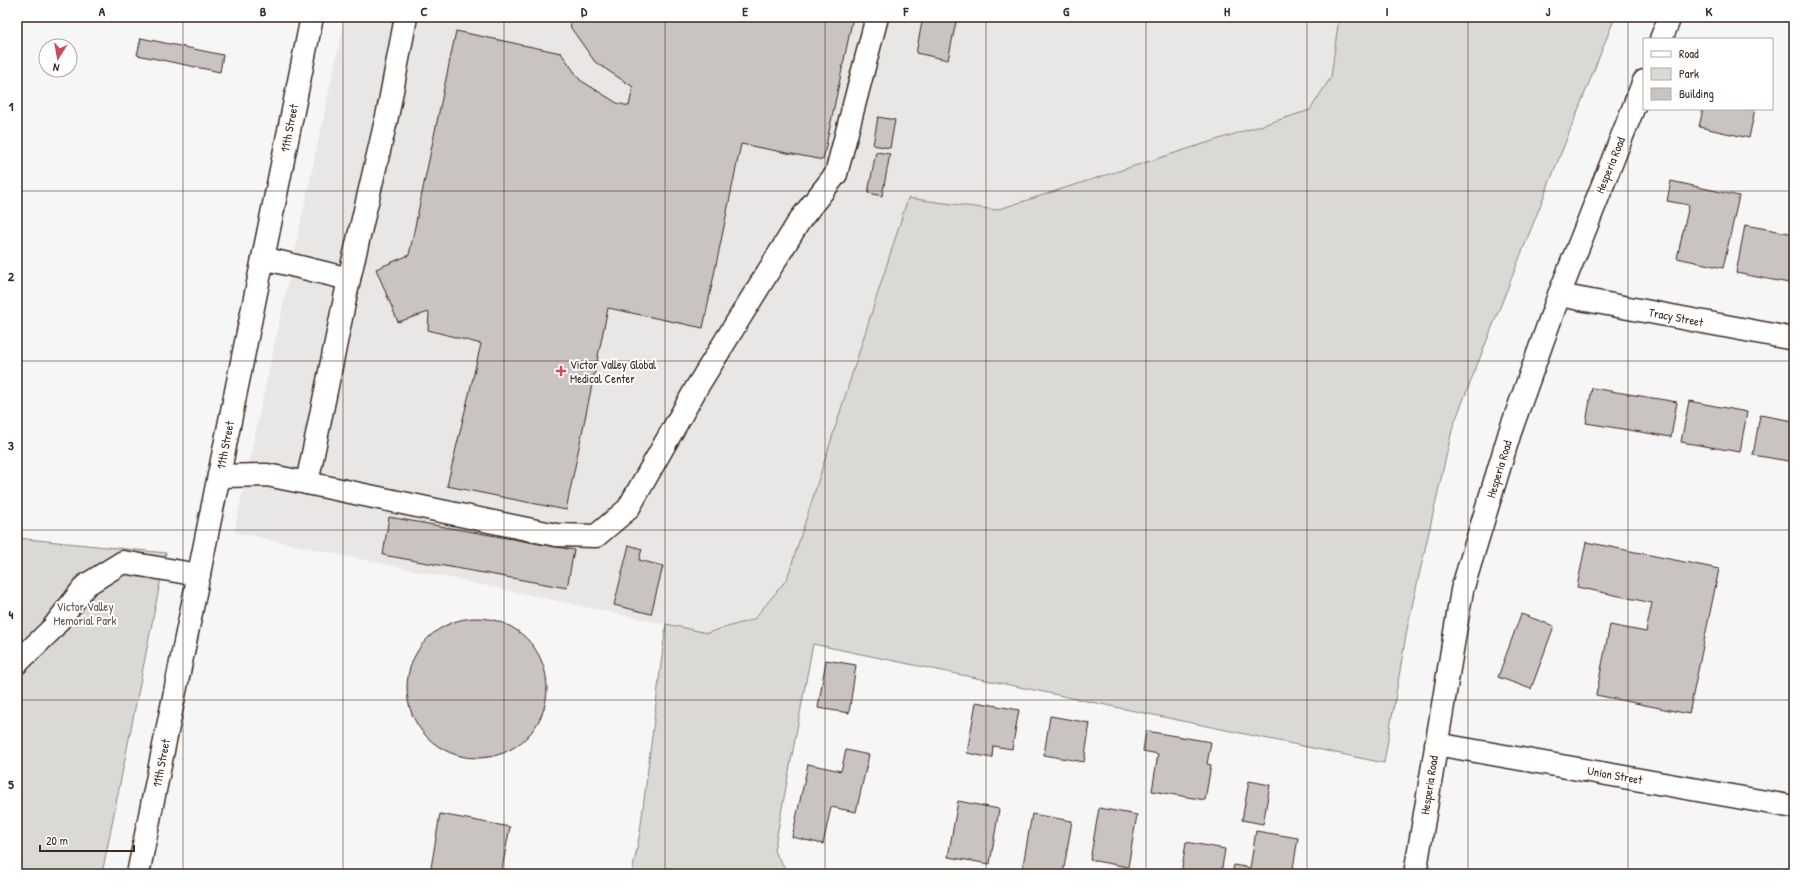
<svg xmlns="http://www.w3.org/2000/svg" width="1811" height="891" viewBox="0 0 1811 891" font-family="'Patrick Hand',sans-serif">
<rect width="100%" height="100%" fill="#f7f6f6"/>
<filter id="ink" filterUnits="userSpaceOnUse"><feTurbulence type="fractalNoise" baseFrequency=".025" numOctaves="2"/><feDisplacementMap in="SourceGraphic" scale="8" xChannelSelector="R" yChannelSelector="G"/><feConvolveMatrix kernelMatrix="1 2 1 2 8 2 1 2 1" color-interpolation-filters="sRGB"/></filter>
<g filter="url(#ink)">
<polygon fill="#e9e7e6" points="345,17 1339,17 1331,77 1310,110 996,210 908,199 787,579 754,619 707,633 234,532"/>
<g fill="#dbd9d6" stroke="#8b827a">
<polygon points="1339,17 1615,17 1453,426 1408,624 1384,763 813,644 774,851 789,874 632,874 640,832 666,624 707,633 754,619 787,579 908,198 996,210 1310,110 1331,77"/>
<polygon points="17,538 166,553 102,874 17,874"/>
</g>
<g fill="#c9c3c1" stroke="#3b2a1e">
<polygon points="569,17 853,17 823,160 741,144 703,328 608,308 566,510 447,486 481,344 428,330 429,312 398,322 376,269 409,255 456,31 561,53 580,80 617,103 629,106 633,87 595,62 571,28"/>
<polygon points="923,17 957,17 948,60 916,53"/>
<polygon points="141,38 223,55 220,72 137,55"/>
<polygon points="1703,109 1755,109 1749,138 1699,127"/>
<polygon points="878,117 895,120 890,148 873,145"/>
<polygon points="876,152 890,154 882,196 868,193"/>
<polygon points="1671,181 1739,196 1723,268 1677,258 1689,205 1667,201"/>
<polygon points="1745,225 1794,234 1794,284 1736,273"/>
<polygon points="1592,388 1677,402 1671,437 1586,423"/>
<polygon points="1689,401 1747,412 1740,452 1681,442"/>
<polygon points="1760,415 1794,421 1794,462 1753,455"/>
<polygon points="389,517 574,550 567,588 383,555"/>
<polygon points="1586,542 1719,569 1689,714 1596,695 1610,625 1646,632 1652,603 1577,587"/>
<polygon points="629,545 642,549 639,560 663,566 651,614 614,605"/>
<polygon points="1521,614 1554,626 1531,689 1498,677"/>
<circle cx="477" cy="688" r="70"/>
<polygon points="826,660 856,665 849,713 818,708"/>
<polygon points="976,702 1019,710 1012,749 993,746 992,758 967,753"/>
<polygon points="1050,716 1090,723 1084,762 1044,755"/>
<polygon points="1146,731 1211,742 1207,764 1211,765 1205,800 1152,791 1158,754 1143,751"/>
<polygon points="846,750 869,755 856,812 831,807 823,844 792,837 808,764 841,771"/>
<polygon points="1249,781 1270,785 1263,824 1242,820"/>
<polygon points="958,801 999,809 990,864 948,857"/>
<polygon points="1099,808 1137,815 1128,867 1090,860"/>
<polygon points="440,814 510,827 501,874 430,874"/>
<polygon points="1032,814 1072,821 1063,874 1039,874 1022,871"/>
<polygon points="1256,831 1298,838 1292,874 1232,874 1234,865 1250,868"/>
<polygon points="1186,842 1225,849 1221,874 1181,874"/>
</g>
<g fill="none" stroke-linecap="round" stroke-linejoin="round">
<defs>
<g id="minor">
<polyline points="263,258 349,279"/>
<polyline points="1559,295 1794,339"/>
<polyline points="219,476 267,475 307,483 349,279 388,112 406,17"/>
<polyline points="307,483 556,535 596,536 628,509 697,387 800,220 836,174 877,17"/>
<polyline points="17,663 52,629 86,585 123,562 199,575"/>
<polyline points="1436,744 1794,807"/>
<polyline points="138,874 312,17"/>
</g>
<g id="major">
<polyline points="1661,39 1670,17"/>
<polyline points="1415,874 1462,590 1510,432 1559,295 1644,81"/>
</g>
</defs>
<use href="#minor" stroke="#3b2a1e" stroke-width="25"/>
<use href="#major" stroke="#3b2a1e" stroke-width="25"/>
<use href="#minor" stroke="#fff" stroke-width="22"/>
<use href="#major" stroke="#fff" stroke-width="22"/>
</g>
</g>
<path fill="none" stroke="#3b2a1e" stroke-width="1" stroke-opacity="0.55" d="M183 17V874M343 17V874M504 17V874M665 17V874M825 17V874M986 17V874M1146 17V874M1307 17V874M1468 17V874M1628 17V874M17 191H1794M17 361H1794M17 530H1794M17 700H1794"/>
<path fill="#d1495b" stroke="#fff" stroke-width="1.5" d="M559 365h4v4h4v4h-4v4h-4v-4h-4v-4h4z"/>
<g text-anchor="middle" dominant-baseline="central" stroke-width="4" stroke-linejoin="round" paint-order="stroke">
<g font-size="12" fill="#3b2a1e" stroke="#fff">
<text transform="translate(289 128) rotate(-79)">11th Street</text>
<text transform="translate(1610 165) rotate(-68)">Hesperia Road</text>
<text transform="translate(1676 317) rotate(11)">Tracy Street</text>
<text transform="translate(225 445) rotate(-79)">11th Street</text>
<text transform="translate(1499 469) rotate(-73)">Hesperia Road</text>
<text transform="translate(161 763) rotate(-79)">11th Street</text>
<text transform="translate(1615 775) rotate(10)">Union Street</text>
<text transform="translate(1429 785) rotate(-81)">Hesperia Road</text>
</g>
<g font-size="12" fill="#3b2a1e" stroke="#fff" text-anchor="start">
<text x="570" y="364">Victor Valley Global<tspan x="570" dy="14">Medical Center</tspan></text>
</g>
<g font-size="12" fill="#63564c" stroke="#fff">
<text x="85" y="606">Victor Valley<tspan x="85" dy="14">Memorial Park</tspan></text>
</g>
</g>
<rect width="1811" height="891" fill="none" stroke="#fff" stroke-width="44"/>
<rect x="1643" y="38" width="130" height="72" fill="#ffffff" stroke="#b1aaa5"/>
<rect x="1651" y="51" width="20" height="6" fill="#ffffff" stroke="#b1aaa5"/>
<text x="1679" y="58" font-size="12" fill="#3b2a1e">Road</text>
<rect x="1651" y="68" width="20" height="12" fill="#dbd9d6" stroke="#b1aaa5"/>
<text x="1679" y="78" font-size="12" fill="#3b2a1e">Park</text>
<rect x="1651" y="88" width="20" height="12" fill="#c9c3c1" stroke="#b1aaa5"/>
<text x="1679" y="98" font-size="12" fill="#3b2a1e">Building</text>
<g transform="translate(58 58) rotate(191)"><circle r="19" fill="#ffffff" stroke="#b1aaa5"/>
<path d="M0-3L7 15L0 10L-7 15Z" fill="#d1495b"/>
<text y="-6" font-size="11" font-weight="bold" text-anchor="middle" fill="#3b2a1e">N</text>
</g>
<path d="M40 845v6h94v-6" fill="none" stroke="#3b2a1e" stroke-width="2"/>
<text x="46" y="845" font-size="12" fill="#3b2a1e" stroke="#ffffff" stroke-width="3" paint-order="stroke">20 m</text>
<rect x="22" y="22" width="1767" height="847" fill="none" stroke="#3b2a1e" stroke-width="1.5"/>
<g font-size="13" text-anchor="middle" font-weight="bold" fill="#3b2a1e">
<text x="102" y="16">A</text>
<text x="263" y="16">B</text>
<text x="424" y="16">C</text>
<text x="584" y="16">D</text>
<text x="745" y="16">E</text>
<text x="906" y="16">F</text>
<text x="1066" y="16">G</text>
<text x="1227" y="16">H</text>
<text x="1387" y="16">I</text>
<text x="1548" y="16">J</text>
<text x="1709" y="16">K</text>
<text x="11" y="111">1</text>
<text x="11" y="281">2</text>
<text x="11" y="450">3</text>
<text x="11" y="619">4</text>
<text x="11" y="789">5</text>
</g>
</svg>
